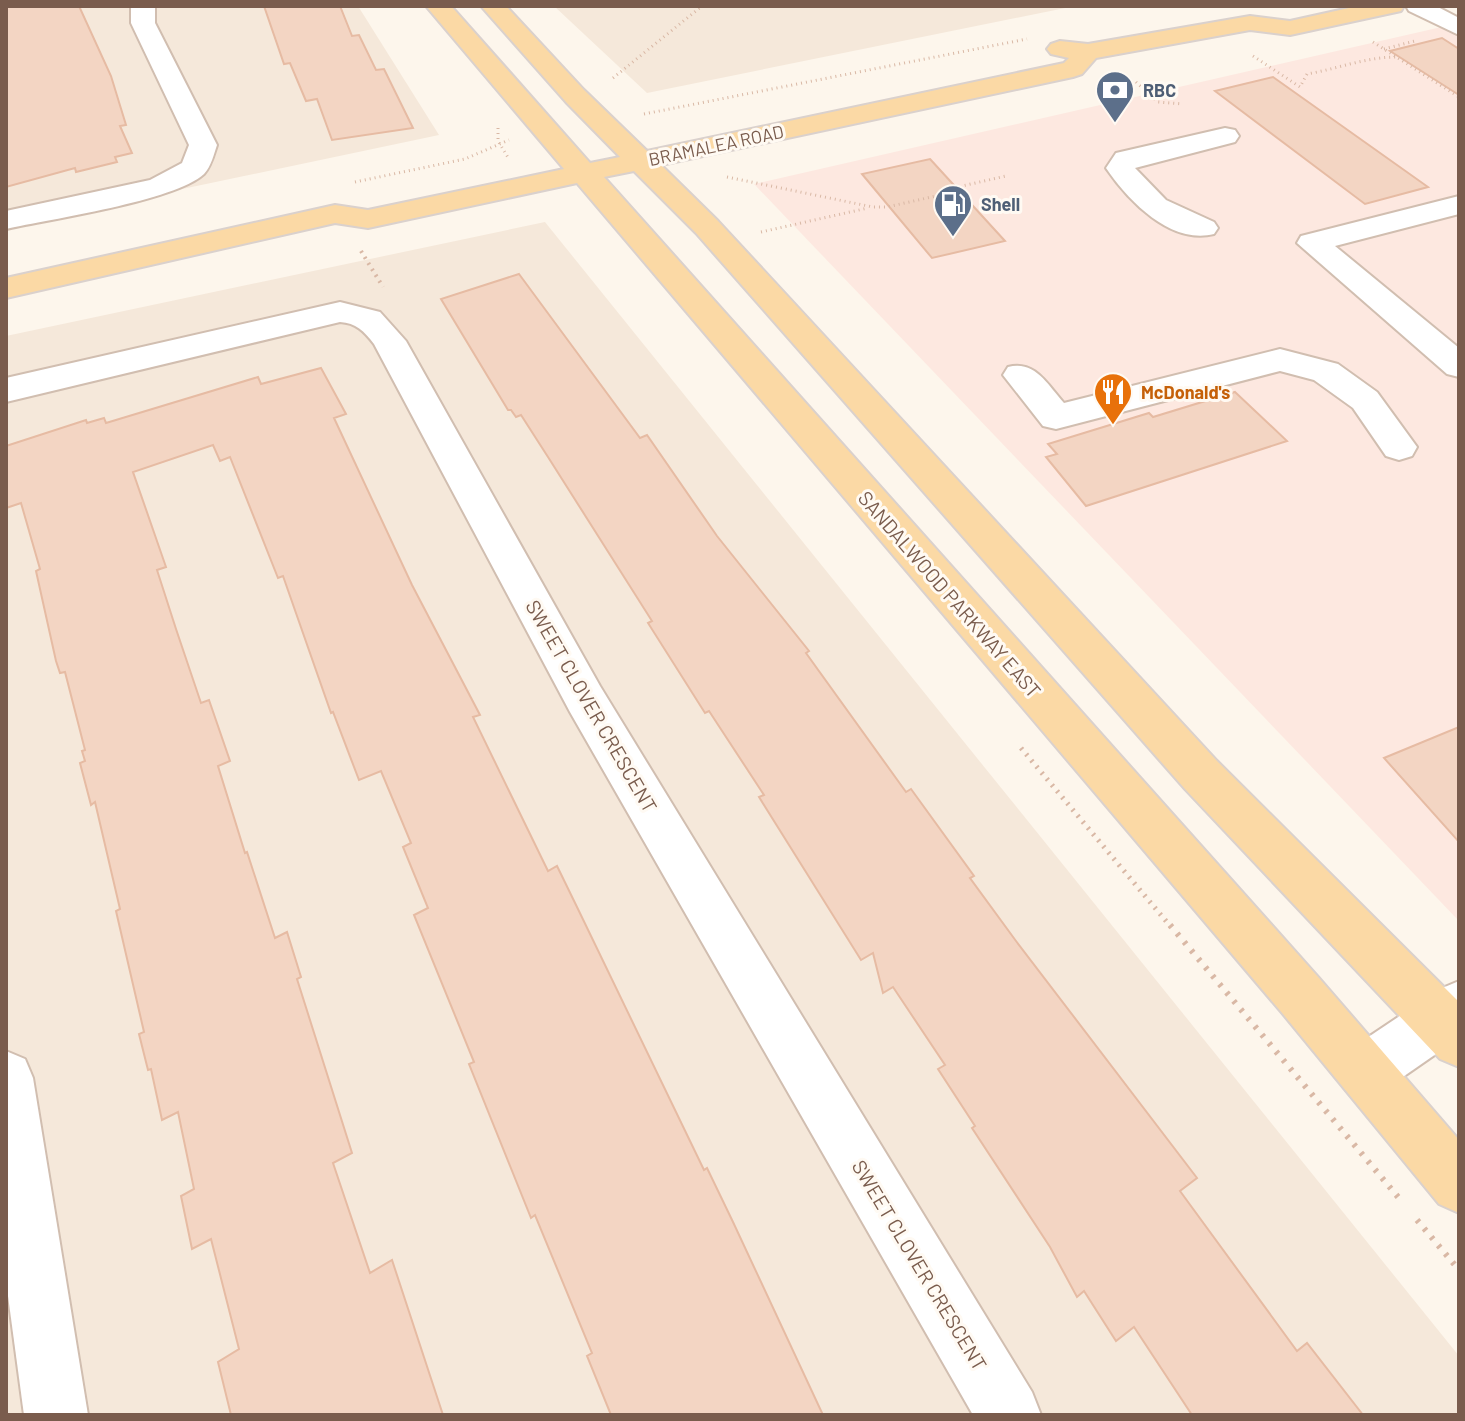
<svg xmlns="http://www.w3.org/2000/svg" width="1465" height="1421" viewBox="0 0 1465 1421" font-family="Barlow,sans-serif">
<rect width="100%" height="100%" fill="#fdf6ec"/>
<g fill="#f5e8da">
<polygon points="6,6 358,6 439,135 6,226"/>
<polygon points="554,6 1075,6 647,93"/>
<polygon points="545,222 1459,1356 1459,1415 6,1415 6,336"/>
</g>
<polygon fill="#fde8e0" points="1459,23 1459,921 754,184"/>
<g fill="#f3d5c3" stroke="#e6bba3" stroke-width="2">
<polygon points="6,6 79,6 111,76 126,125 120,126 132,153 115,157 117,162 76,172 75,168 6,187"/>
<polygon points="264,6 340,6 352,36 359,35 376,70 384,69 413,128 332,140 317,99 306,101 290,63 284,64"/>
<polygon points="1442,38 1459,49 1459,95 1390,51"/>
<polygon points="1273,77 1428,187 1365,204 1215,91"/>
<polygon points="930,159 1005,241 932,258 862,174"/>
<polygon points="519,274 640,438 647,435 717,536 809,651 806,653 906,792 911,789 974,876 970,878 1016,941 1197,1178 1180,1191 1297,1351 1307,1343 1363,1415 1192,1415 1134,1327 1116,1341 1084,1291 1077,1297 1050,1247 972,1128 975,1126 938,1069 945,1065 893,987 883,993 873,953 861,960 759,797 764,795 709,711 705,713 648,623 652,621 548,457 521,415 516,417 511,410 508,410 441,299"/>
<polygon points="321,368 346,414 334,418 412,585 480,715 473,717 548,871 557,866 577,907 704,1170 707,1168 733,1222 823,1415 611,1415 587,1356 592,1353 535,1215 531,1218 469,1064 474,1062 414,915 428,908 403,847 411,843 381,771 359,780 333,712 331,713 283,576 278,578 230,457 220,461 213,445 133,472 166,567 157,570 176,629 201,703 209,700 230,761 218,766 245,853 247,852 275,938 287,932 301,977 297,979 352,1153 333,1163 370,1273 392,1260 443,1415 231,1415 218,1362 239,1349 211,1239 192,1249 181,1196 194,1189 178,1112 162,1120 151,1069 148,1070 139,1034 144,1032 116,911 120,909 95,802 91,805 80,763 85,761 82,751 85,750 65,672 60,673 56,661 36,571 40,569 21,503 6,508 6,446 86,420 87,423 104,418 106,423 258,377 261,384"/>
<polygon points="1235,392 1287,441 1086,506 1046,457 1057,454 1048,444 1149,413 1153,417"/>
<polygon points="1459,727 1459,842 1384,758"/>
</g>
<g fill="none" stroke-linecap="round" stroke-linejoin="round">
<defs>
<g id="minor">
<path d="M131 6H155V23L217 145C214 154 211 167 204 174 175 201 50 219 6 229V211L150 180 182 163 189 145 131 23Z"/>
<polygon points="1406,6 1436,6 1459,18 1459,35 1409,11"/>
<path d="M1225 128 1235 130 1239 136 1235 142 1135 168 1166 200 1214 222 1218 228 1214 234C1170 245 1128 200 1106 168L1116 153Z"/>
<polygon points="1459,196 1459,214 1335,246 1459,348 1459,377 1447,374 1297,243 1301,236"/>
<path d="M340 302 380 312 406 341 600 686 1032 1392 1041 1415H973L570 712 374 344C364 331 356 323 340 322L6 402V378Z"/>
<path d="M1280 349 1338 364 1377 392 1417 447 1412 456 1399 460 1386 456 1353 408 1314 380 1280 371 1056 429 1043 426 1003 375 1008 367C1035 360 1047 384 1064 403Z"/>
<polygon points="1459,981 1459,1038 1384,1090 1365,1098 1346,1090 1338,1071 1346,1052 1440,989"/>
<polygon points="6,1051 25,1059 33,1078 88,1415 24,1415 6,1281"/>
</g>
<polygon id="major" points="426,6 451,6 590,163 620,157 566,102 481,6 506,6 584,90 647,151 1064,63 1069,58 1051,54 1047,49 1051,44 1060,41 1088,44 1250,16 1290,21 1358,6 1404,6 1401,11 1290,35 1250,30 1096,58 1082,74 1073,77 661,165 718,221 1217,761 1459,1002 1459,1067 1440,1059 1185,789 696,233 634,171 604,177 1319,978 1459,1140 1459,1213 1439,1204 1283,1014 577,183 368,228 335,223 6,298 6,278 335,205 368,210 564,169"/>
</defs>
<use href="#minor" stroke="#d1beb0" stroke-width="4"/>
<use href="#major" stroke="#dad1cd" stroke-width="4"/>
<g stroke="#d9b8a5" stroke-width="3" stroke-dasharray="1 4" stroke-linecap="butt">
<polyline points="1373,42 1459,97"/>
<polyline points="1384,49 1415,41"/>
<path d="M1253 56 1300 87 1307 74C1337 69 1366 57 1396 57"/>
<polyline points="613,78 702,6"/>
<polyline points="1136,82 1158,102 1183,104"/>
<polyline points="644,114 1027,39"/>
<polyline points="498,128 498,141 509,159"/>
<polyline points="727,177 873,207 887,207 958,191 962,186 1006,176"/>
<polyline points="355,182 465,159 509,140"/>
<polyline points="761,232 868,208"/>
</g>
<polyline stroke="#d9b8a5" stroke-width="4" stroke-dasharray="2 5" stroke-linecap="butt" points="361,251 383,287"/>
<polyline stroke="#d9b8a5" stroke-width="5" stroke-dasharray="2 6" stroke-linecap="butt" points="1021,748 1171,927"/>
<g stroke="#d9b8a5" stroke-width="6" stroke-dasharray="3 8" stroke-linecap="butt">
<polyline points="1170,925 1398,1197"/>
<polyline points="1417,1220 1459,1270"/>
</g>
<use href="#minor" fill="#fff" fill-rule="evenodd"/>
<use href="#major" fill="#fbd9a5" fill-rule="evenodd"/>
</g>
<defs>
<symbol id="bank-pin" viewBox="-11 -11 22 30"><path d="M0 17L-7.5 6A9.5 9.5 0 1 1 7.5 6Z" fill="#5c6f8a" stroke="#fffaf3"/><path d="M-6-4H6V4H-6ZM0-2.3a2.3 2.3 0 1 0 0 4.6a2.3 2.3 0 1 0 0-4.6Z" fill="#fff"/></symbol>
<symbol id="fuel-pin" viewBox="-11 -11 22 30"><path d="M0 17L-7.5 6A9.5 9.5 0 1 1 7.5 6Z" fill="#5c6f8a" stroke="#fffaf3"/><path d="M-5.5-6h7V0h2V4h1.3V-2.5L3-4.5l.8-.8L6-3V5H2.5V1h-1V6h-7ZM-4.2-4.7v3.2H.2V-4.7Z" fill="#fff"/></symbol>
<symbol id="restaurant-pin" viewBox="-11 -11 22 30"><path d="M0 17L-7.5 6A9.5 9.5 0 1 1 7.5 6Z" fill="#e8710a" stroke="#fffaf3"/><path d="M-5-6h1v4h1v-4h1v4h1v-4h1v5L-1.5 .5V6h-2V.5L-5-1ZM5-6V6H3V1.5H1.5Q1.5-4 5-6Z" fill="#fff"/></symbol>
</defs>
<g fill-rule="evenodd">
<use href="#bank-pin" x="1093" y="68" width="44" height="60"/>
<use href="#fuel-pin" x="931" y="182" width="44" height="60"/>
<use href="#restaurant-pin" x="1091" y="370" width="44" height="60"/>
</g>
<g text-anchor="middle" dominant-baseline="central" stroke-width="6" stroke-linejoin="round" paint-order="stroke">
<g font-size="18" font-weight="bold" fill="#4e5e75" stroke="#fffaf3" text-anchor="start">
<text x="1143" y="90">RBC</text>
<text x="981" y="204">Shell</text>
</g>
<g font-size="18" fill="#7a5c4d" stroke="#fffaf3">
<text transform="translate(716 145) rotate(-12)">BRAMALEA ROAD</text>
</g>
<g font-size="18" font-weight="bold" fill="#c56008" stroke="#fffaf3" text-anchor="start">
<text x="1141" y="392">McDonald's</text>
</g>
<g font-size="20" fill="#7a5c4d" stroke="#fffaf3">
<text transform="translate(950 594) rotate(49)">SANDALWOOD PARKWAY EAST</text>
<text transform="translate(592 706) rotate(60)">SWEET CLOVER CRESCENT</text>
<text transform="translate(920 1265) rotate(59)">SWEET CLOVER CRESCENT</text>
</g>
</g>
<rect width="1465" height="1421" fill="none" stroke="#7a5c4d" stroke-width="16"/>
</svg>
